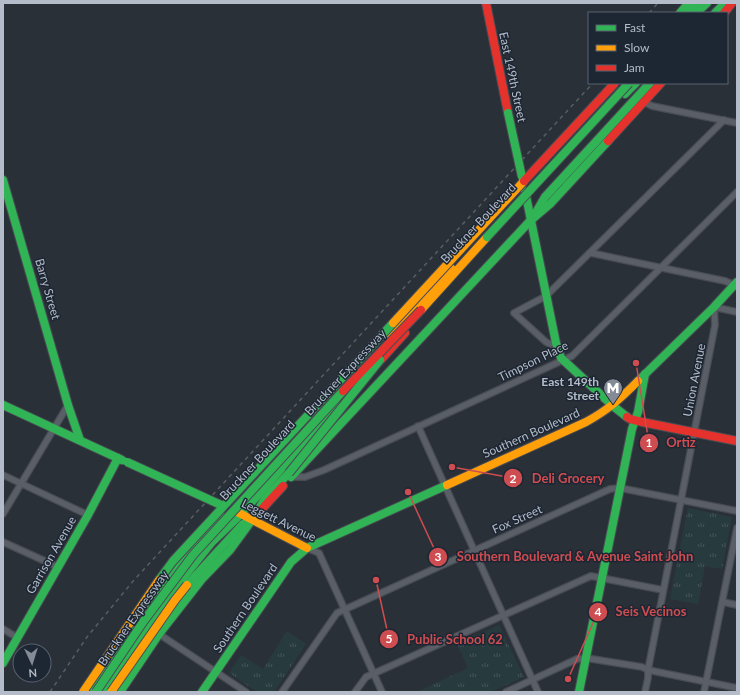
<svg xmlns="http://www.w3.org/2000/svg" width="740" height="695" viewBox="0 0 740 695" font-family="Lato,sans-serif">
<defs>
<pattern id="park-tufts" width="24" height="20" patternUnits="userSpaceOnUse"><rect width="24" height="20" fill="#273a3e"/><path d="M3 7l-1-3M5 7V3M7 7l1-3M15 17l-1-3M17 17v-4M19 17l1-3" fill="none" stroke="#445559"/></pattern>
</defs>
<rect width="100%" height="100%" fill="#2a3038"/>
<g fill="url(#park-tufts)">
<polygon points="688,508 732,517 722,569 705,566 698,604 670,599"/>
<polygon points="499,625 524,677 490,692 419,692 419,691 468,668 457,644"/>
<polygon points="287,631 306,644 274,692 257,692 229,673 241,655 263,669"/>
</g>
<g fill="#273a3e">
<polygon points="497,627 501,636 483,644 479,635"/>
<polygon points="502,637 506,647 488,654 484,644"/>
</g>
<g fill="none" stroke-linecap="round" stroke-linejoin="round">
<defs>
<g id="street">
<polyline points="644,102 652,106 737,123"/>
<polyline points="591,253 725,281 734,285"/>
<polyline points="556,343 550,344 546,342 514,313 546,296 724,120"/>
<polyline points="418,426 538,692"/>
<polyline points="3,475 88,515"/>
<polyline points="291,477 305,477 324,470 572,356 737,192"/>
<polyline points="3,514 68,405"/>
<polyline points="3,542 58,567"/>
<polyline points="307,548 319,553 382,692"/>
<polyline points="723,602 737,605"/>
<polyline points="3,629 18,638"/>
<polyline points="156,632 246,692"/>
<polyline points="282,692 337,613 610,489 620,488 737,511"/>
<polyline points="355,692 366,677 591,576 663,590"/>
<polyline points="506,692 577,659 586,658 642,667 648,670 737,688"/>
<polyline points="645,692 648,678 648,670 715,325 714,307 737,312"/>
<polyline points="704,692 737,528"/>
</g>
<g id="fast">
<polyline points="680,13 689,3"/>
<polyline points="687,13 696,3"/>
<polyline points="696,13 707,3"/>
<polyline points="715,13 725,3"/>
<polyline points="625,94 636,83"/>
<polyline points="3,180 68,405 80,440"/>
<polyline points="525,191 556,343 561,358 613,406 627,417"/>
<polyline points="535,214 545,197 650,83"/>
<polyline points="638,381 714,307 737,282"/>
<polyline points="3,405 122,460"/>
<polyline points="291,477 530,221 550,204 608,141"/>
<polyline points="187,585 243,524 253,520 265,498 289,473"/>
<polyline points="3,663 88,515 118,458"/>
<polyline points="89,692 137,620 180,562 221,516"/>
<polyline points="104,692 179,583 212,542 241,514 338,405"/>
<polyline points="120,692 159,634 202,579 230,550 252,520"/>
<polyline points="202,692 291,562 307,548 447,485"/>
<polyline points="579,692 632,429 638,412 645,374"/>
</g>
<g id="slow">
<polyline points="421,310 487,237"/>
<polyline points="389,334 452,269"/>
<path d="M447 485 586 422C608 410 620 399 638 381"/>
<polyline points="237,512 307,548"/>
</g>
<g id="jam">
<polyline points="486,3 508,113"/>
<polyline points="724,13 732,3"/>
<polyline points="608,141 661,83"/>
<polyline points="376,365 405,333"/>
<polyline points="627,417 630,419 642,422 737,441"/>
<polyline points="261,510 283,486"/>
</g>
</defs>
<use href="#street" stroke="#484c53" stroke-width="8"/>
<use href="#fast" stroke="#484c53" stroke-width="10"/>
<use href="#slow" stroke="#484c53" stroke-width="10"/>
<use href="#jam" stroke="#484c53" stroke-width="10"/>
<use href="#street" stroke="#5a5e66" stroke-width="5.5"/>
<use href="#fast" stroke="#30b455" stroke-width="8"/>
<use href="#slow" stroke="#ff9f0a" stroke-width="8"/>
<use href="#jam" stroke="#e5322d" stroke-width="8"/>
<g stroke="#595d64" stroke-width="1.5" stroke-dasharray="4 4" stroke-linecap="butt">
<polyline points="649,13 658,3"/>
<polyline points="50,692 87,637 134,580 593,83"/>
</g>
<defs>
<g id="fast-bridge">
<polyline points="508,113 522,177"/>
<polyline points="487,237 629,83"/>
<polyline points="127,462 221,505"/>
<polyline points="289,473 380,360"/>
<polyline points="159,580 173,561 393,323"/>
<polyline points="96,692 143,622 193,555 343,391"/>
</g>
<g id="slow-bridge">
<polyline points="393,323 524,181"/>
<polyline points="83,692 159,580"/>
<polyline points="111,692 175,600 187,585"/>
</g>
<g id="jam-bridge">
<polyline points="524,181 615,83"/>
<polyline points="343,391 421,310"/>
</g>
</defs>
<use href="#fast-bridge" stroke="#484c53" stroke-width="10" stroke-linecap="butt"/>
<use href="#slow-bridge" stroke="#484c53" stroke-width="10" stroke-linecap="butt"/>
<use href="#jam-bridge" stroke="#484c53" stroke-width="10" stroke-linecap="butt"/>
<use href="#fast-bridge" stroke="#30b455" stroke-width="8"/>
<use href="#slow-bridge" stroke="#ff9f0a" stroke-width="8"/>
<use href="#jam-bridge" stroke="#e5322d" stroke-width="8"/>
</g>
<defs>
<symbol id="metro-pin" viewBox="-11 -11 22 30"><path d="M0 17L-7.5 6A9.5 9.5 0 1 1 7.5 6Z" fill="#848b96" stroke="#1d2633"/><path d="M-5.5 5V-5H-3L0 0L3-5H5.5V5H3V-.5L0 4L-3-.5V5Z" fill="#fff"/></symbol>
</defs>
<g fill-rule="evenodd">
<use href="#metro-pin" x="602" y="377" width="22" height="30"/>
</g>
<g text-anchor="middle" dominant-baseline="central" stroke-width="3" stroke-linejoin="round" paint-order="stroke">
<g font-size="12" fill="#b4bcc9" stroke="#1d2633">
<text transform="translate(513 77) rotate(78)">East 149th Street</text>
<text transform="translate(478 223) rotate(-47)">Bruckner Boulevard</text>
<text transform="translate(48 289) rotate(74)">Barry Street</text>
<text transform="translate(533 361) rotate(-26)">Timpson Place</text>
<text transform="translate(345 372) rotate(-47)">Bruckner Expressway</text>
<text transform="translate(694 380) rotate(-79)">Union Avenue</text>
<text transform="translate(531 433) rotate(-24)">Southern Boulevard</text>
<text transform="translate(257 460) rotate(-47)">Bruckner Boulevard</text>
<text transform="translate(517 519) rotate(-24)">Fox Street</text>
<text transform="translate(279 520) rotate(26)">Leggett Avenue</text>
<text transform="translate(51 555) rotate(-60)">Garrison Avenue</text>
<text transform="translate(245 608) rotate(-56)">Southern Boulevard</text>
<text transform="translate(133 618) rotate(-55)">Bruckner Expressway</text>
</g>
<g font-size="12" font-weight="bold" fill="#b4bcc9" stroke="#1d2633" text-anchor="end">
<text x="599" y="381">East 149th<tspan x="599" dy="14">Street</tspan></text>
</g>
</g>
<path fill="none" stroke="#ce4d50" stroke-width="1.5" d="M636 363L649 443M452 467L513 478M408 492L438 557M568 679L598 612M376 580L389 639"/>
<g fill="#ce4d50" stroke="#1d2633" stroke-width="1.5">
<circle cx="636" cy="363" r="4"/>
<circle cx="452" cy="467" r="4"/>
<circle cx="408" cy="492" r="4"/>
<circle cx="568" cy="679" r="4"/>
<circle cx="376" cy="580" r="4"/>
<circle cx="649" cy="443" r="10"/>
<circle cx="513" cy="478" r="10"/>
<circle cx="438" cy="557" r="10"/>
<circle cx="598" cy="612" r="10"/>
<circle cx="389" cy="639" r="10"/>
</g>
<g font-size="12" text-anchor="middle" font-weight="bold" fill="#fff">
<text x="649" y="447">1</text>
<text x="513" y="483">2</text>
<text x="438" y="561">3</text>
<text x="598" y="616">4</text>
<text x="389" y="643">5</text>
</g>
<g font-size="13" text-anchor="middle" font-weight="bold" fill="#ce4d50" stroke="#1d2633" stroke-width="3" stroke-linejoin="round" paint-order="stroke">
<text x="681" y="447">Ortiz</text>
<text x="568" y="483">Deli Grocery</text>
<text x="575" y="561">Southern Boulevard &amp; Avenue Saint John</text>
<text x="651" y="616">Seis Vecinos</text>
<text x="455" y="644">Public School 62</text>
</g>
<rect width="740" height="695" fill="none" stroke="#b4bcc9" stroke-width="8"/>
<rect x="588" y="12" width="140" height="72" fill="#1d2633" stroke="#59626f"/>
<rect x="596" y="25" width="20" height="6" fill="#30b455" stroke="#59626f"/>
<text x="624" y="32" font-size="12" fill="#b4bcc9">Fast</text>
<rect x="596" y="45" width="20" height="6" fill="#ff9f0a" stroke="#59626f"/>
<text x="624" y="52" font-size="12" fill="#b4bcc9">Slow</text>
<rect x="596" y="65" width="20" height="6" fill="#e5322d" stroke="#59626f"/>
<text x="624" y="72" font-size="12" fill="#b4bcc9">Jam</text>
<g transform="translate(32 663) rotate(176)"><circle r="19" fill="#1d2633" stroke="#59626f"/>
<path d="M0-3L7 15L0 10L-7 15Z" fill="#848b96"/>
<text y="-6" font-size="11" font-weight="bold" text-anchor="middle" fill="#b4bcc9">N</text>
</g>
</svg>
